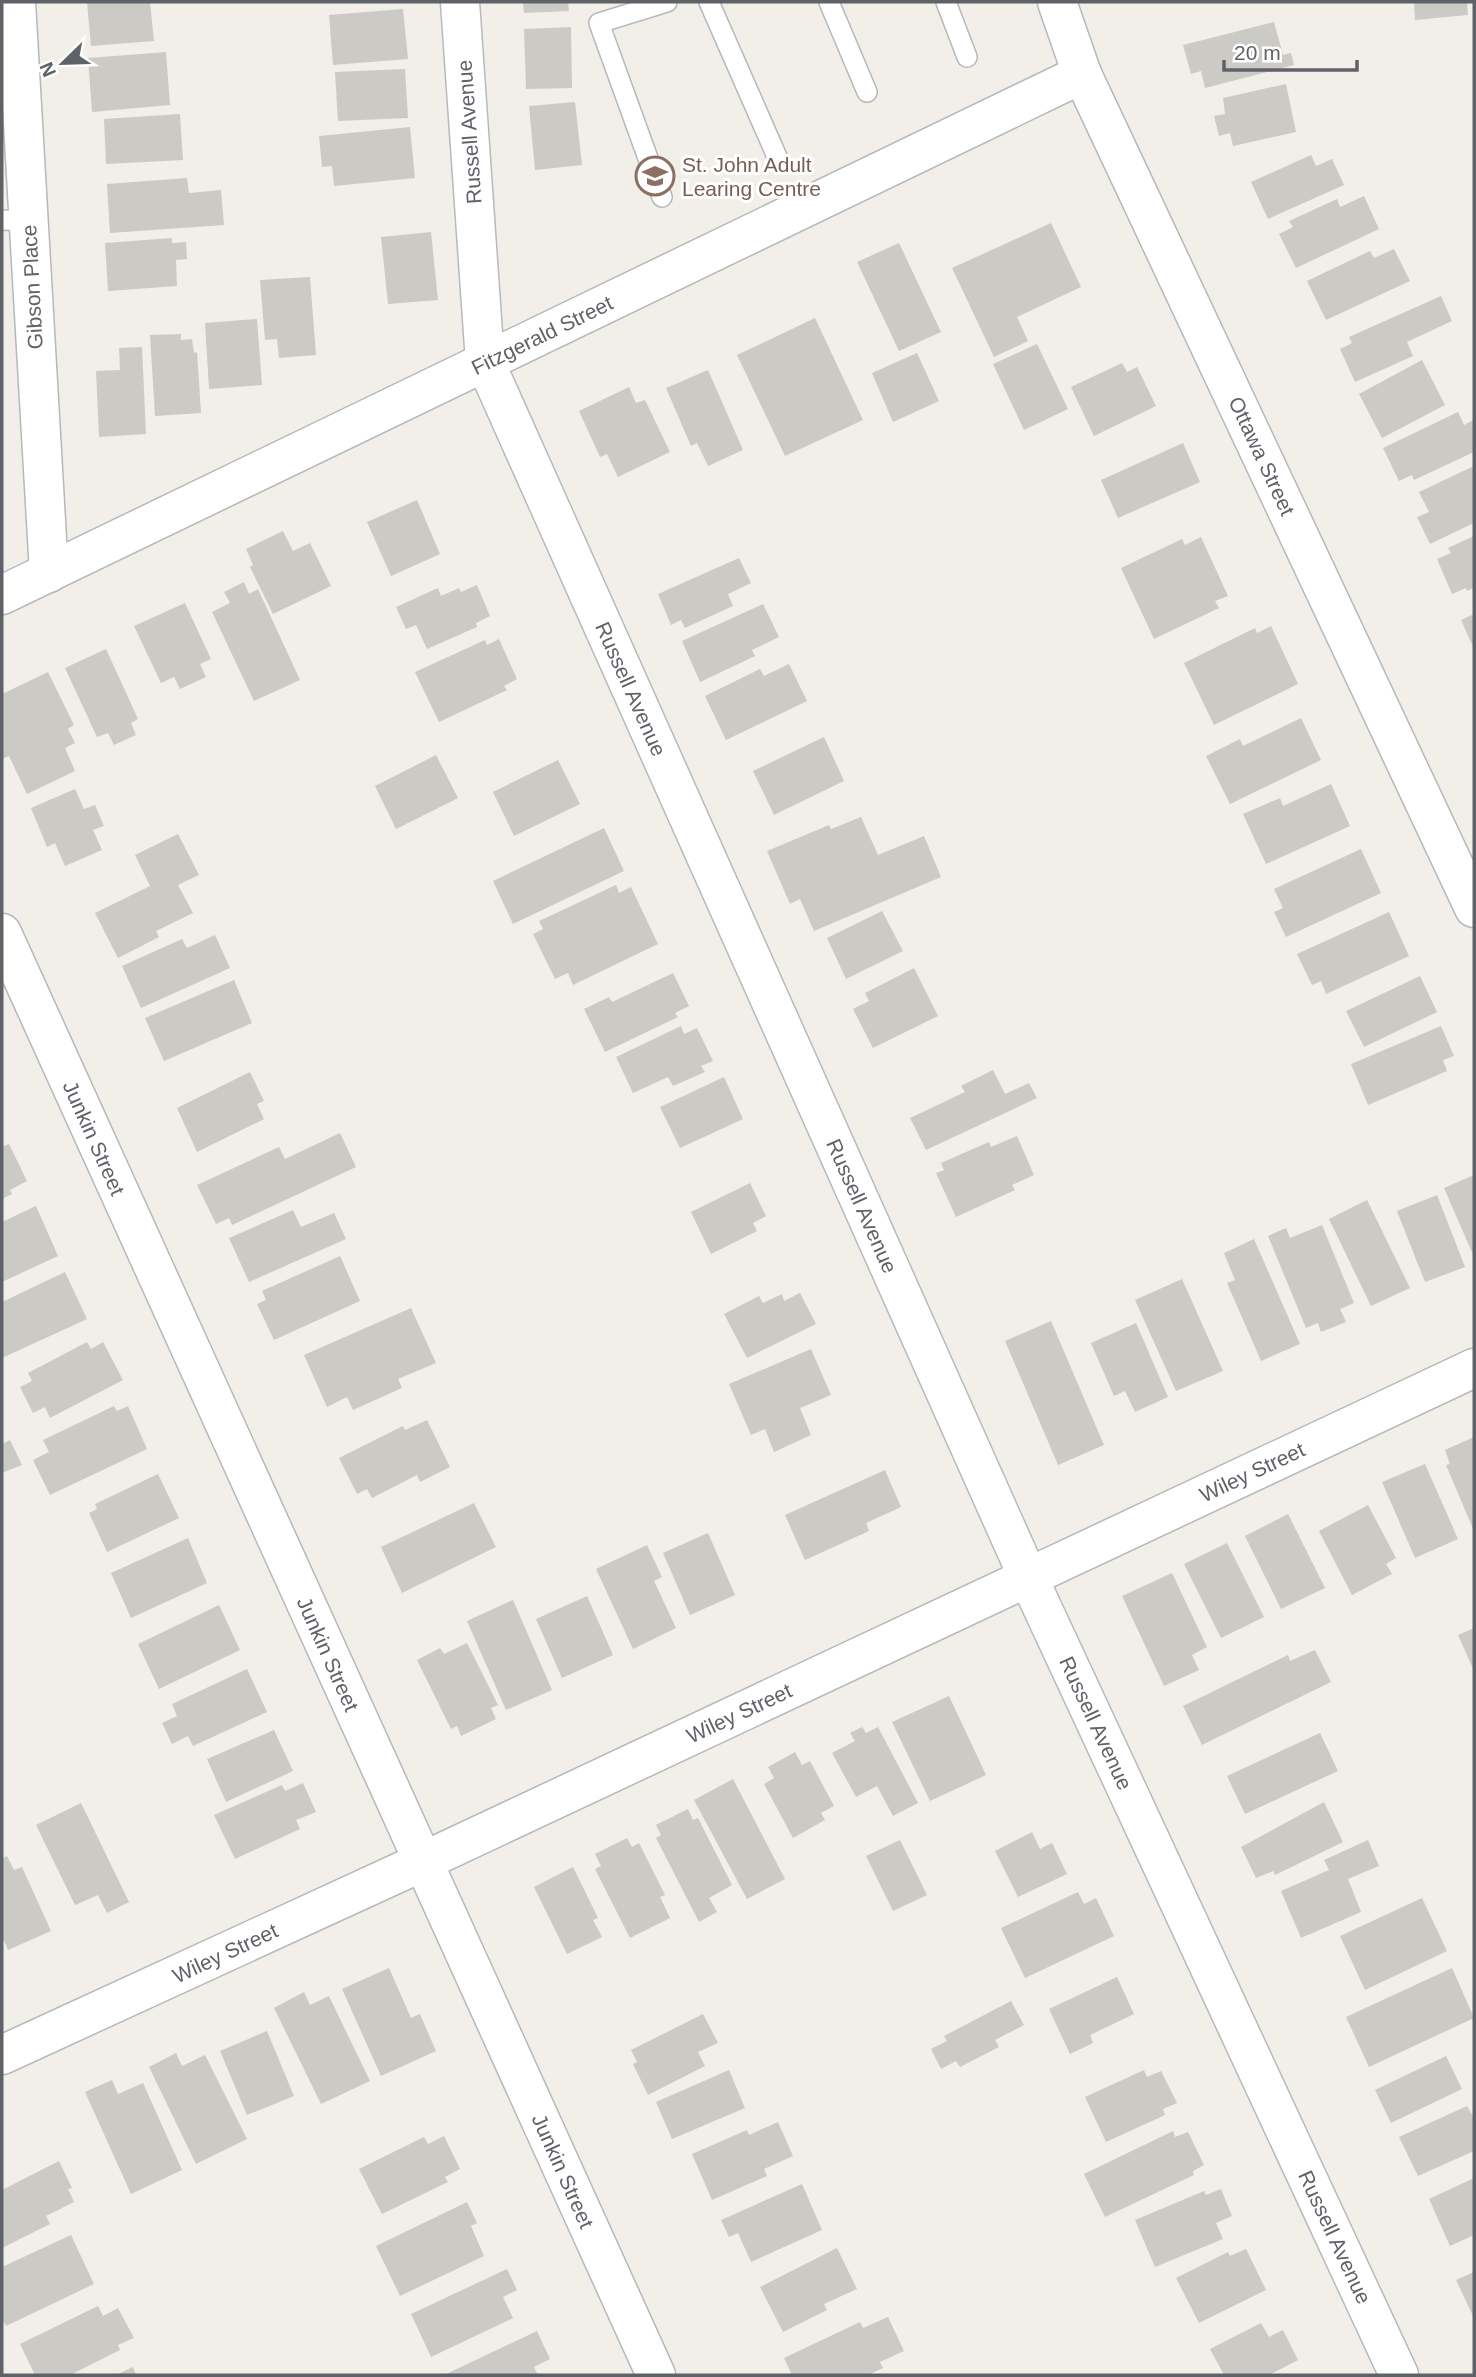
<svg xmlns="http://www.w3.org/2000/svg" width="1476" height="2377" viewBox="0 0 1476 2377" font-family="Arial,sans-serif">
<rect width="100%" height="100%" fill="#f1efe8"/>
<g fill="#cccac5">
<polygon points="87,2 150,2 154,41 91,46"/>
<polygon points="523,2 568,2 569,11 524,13"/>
<polygon points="1414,2 1467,2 1468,15 1415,20"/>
<polygon points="403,9 408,59 333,65 329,15"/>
<polygon points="1274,22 1283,55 1291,53 1294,65 1205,88 1201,71 1191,74 1183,45"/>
<polygon points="571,27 572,88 526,89 524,29"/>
<polygon points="166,52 170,105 92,112 88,58"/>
<polygon points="405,69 408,118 338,121 335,72"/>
<polygon points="1286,84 1296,132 1233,146 1230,133 1219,136 1214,116 1225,114 1223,98"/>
<polygon points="575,102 582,165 535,170 529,106"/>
<polygon points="180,114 183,160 106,164 104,119"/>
<polygon points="410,127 415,178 334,186 332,166 322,167 319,136"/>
<polygon points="1311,155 1316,166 1332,159 1344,185 1268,219 1251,182"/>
<polygon points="187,178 189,193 221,190 224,225 110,233 107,184"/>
<polygon points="1364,196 1379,229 1296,268 1279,234 1293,227 1289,221 1337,199 1340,207"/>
<polygon points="1051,223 1081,287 1017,317 1028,341 994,357 952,268"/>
<polygon points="431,232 438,300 388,304 381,237"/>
<polygon points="172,238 172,243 186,242 187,259 176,260 177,286 108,291 105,243"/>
<polygon points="899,243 941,332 899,351 857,262"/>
<polygon points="1394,249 1410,281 1326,320 1307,281 1370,251 1374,258"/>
<polygon points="310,277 316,355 279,358 277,339 265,340 260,280"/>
<polygon points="1441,296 1452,321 1407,342 1413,356 1355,382 1340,349 1352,343 1349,337"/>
<polygon points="815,318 863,420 785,456 737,355"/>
<polygon points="257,319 262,385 209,389 205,323"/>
<polygon points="181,334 181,340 192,339 194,353 197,352 201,413 155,416 150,335"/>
<polygon points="1037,344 1068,409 1024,430 993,364"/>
<polygon points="142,347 146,434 99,437 96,371 120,370 119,348"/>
<polygon points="917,353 939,401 893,422 872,373"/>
<polygon points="1422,360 1445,405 1382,438 1359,394"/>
<polygon points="1122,363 1127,372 1137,367 1156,406 1094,436 1071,387"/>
<polygon points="708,370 743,450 708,466 697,443 691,446 666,388"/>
<polygon points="629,387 636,403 645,400 670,452 618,477 607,454 600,457 579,411"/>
<polygon points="1458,412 1464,425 1474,420 1474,452 1414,480 1412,475 1399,481 1383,448"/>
<polygon points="1183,443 1200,482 1118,518 1101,480"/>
<polygon points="1474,466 1474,523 1430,544 1417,517 1429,512 1419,492"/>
<polygon points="417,500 440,554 391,576 367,522"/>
<polygon points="283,531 293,551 310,543 331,586 273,614 250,567 253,565 246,549"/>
<polygon points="1474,536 1474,588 1467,591 1466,588 1452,594 1437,559 1451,553 1448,548"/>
<polygon points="1201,537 1228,596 1215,601 1219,608 1154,639 1121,568 1182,539 1185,545"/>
<polygon points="739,558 751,583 728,594 733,606 685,628 681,620 671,625 658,594"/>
<polygon points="244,582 249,594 258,589 300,680 254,701 212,612 230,603 224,592"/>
<polygon points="477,585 490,616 476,623 477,627 427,649 416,625 406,629 396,607 438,588 441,596 459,588 461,592"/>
<polygon points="185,603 211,659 200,664 206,677 180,689 174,677 161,683 134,626"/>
<polygon points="763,604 779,637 752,650 755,656 700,682 682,641"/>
<polygon points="1474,614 1474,649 1461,620"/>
<polygon points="1271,626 1298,684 1214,725 1184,663 1255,628 1257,633"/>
<polygon points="499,639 517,679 504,686 507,690 439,722 415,672 485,640 487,645"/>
<polygon points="106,649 138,719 131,723 136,735 114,745 108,733 97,737 65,668"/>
<polygon points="789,664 807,701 726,740 705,696 760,669 764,676"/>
<polygon points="48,672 74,725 68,729 75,743 65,748 75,771 27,794 9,756 2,759 2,694"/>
<polygon points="1301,718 1321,760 1230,804 1206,756 1240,739 1243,746"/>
<polygon points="824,737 844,781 774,815 753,771"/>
<polygon points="436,755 458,798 396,829 375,786"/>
<polygon points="558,760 580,804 514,836 493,792"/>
<polygon points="1331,784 1350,826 1266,864 1243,814 1280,798 1283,806"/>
<polygon points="75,789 84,809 95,805 104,826 93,830 102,850 65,866 55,843 47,847 31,808"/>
<polygon points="861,817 878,855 924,836 941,877 814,931 800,899 790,904 767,851 829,825 831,829"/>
<polygon points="604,828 624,871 513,924 493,881"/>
<polygon points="178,834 199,875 178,885 193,913 156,931 159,937 118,958 95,913 150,886 135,855"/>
<polygon points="1361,849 1381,893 1286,937 1274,912 1283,908 1274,889"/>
<polygon points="616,885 619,893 631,887 658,944 573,985 568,973 555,979 533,934 543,929 539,921"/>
<polygon points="882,911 903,951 846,979 827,938"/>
<polygon points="1389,912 1409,956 1326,994 1321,981 1312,985 1297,954"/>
<polygon points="215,935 230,968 141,1008 122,966 182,939 187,948"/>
<polygon points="914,968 938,1016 873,1048 853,1009 869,1001 865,993"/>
<polygon points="673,973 689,1006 675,1013 678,1017 605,1052 584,1009 609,997 612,1002"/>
<polygon points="1420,976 1437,1012 1364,1047 1346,1011"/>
<polygon points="234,980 252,1023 164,1061 145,1018"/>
<polygon points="681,1026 684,1034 697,1028 713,1061 701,1066 705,1072 673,1086 668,1077 633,1093 616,1057"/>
<polygon points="1441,1026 1454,1056 1443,1060 1447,1071 1368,1105 1351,1064"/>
<polygon points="993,1070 1005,1094 1029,1083 1037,1098 926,1150 910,1118 965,1092 961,1086"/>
<polygon points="250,1072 264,1101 257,1104 264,1119 197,1152 177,1108"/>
<polygon points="724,1077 743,1119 680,1148 660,1107"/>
<polygon points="340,1133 356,1167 232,1225 229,1218 216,1224 197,1185 279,1147 285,1159"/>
<polygon points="1017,1136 1034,1175 1012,1185 1015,1190 956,1217 936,1173 944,1170 941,1163 989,1142 991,1147"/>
<polygon points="9,1144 27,1181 10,1190 12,1194 2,1199 2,1147"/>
<polygon points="1474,1175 1474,1257 1444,1188"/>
<polygon points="750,1183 766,1216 753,1223 757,1231 711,1254 691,1212"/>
<polygon points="1437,1195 1465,1267 1425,1282 1397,1211"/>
<polygon points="1367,1200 1410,1288 1371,1306 1329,1219"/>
<polygon points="36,1206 58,1256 2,1282 2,1222"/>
<polygon points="293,1210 301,1227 334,1213 346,1239 249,1282 229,1238"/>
<polygon points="1322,1225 1354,1303 1340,1309 1346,1322 1321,1332 1318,1323 1306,1328 1268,1236 1286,1228 1290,1238"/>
<polygon points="1254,1239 1300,1344 1261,1361 1227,1283 1235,1280 1224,1253"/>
<polygon points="340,1256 360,1301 274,1340 257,1304 266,1300 262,1291"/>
<polygon points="65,1272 87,1319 2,1358 2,1302"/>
<polygon points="1182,1279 1223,1371 1176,1391 1135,1300"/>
<polygon points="800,1293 816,1324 747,1358 724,1314 759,1296 763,1303 782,1294 784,1301"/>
<polygon points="411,1308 436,1363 398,1379 402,1388 353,1410 347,1397 327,1407 304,1355"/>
<polygon points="1051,1321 1104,1445 1058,1465 1005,1341"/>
<polygon points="1136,1323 1168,1397 1135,1412 1125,1391 1114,1396 1091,1343"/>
<polygon points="87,1342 91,1349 103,1342 123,1380 50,1418 45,1407 33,1413 20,1387 32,1381 28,1373"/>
<polygon points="811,1349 831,1395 800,1408 811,1435 774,1452 765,1429 751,1435 729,1384"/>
<polygon points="114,1406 117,1411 128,1406 147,1449 50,1495 33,1460 49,1452 43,1440"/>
<polygon points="427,1420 450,1467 420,1482 417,1475 372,1498 367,1489 357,1494 339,1458 403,1426 405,1430"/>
<polygon points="1474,1437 1474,1531 1446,1465 1450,1464 1445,1450"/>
<polygon points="10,1440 22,1465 2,1473 2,1444"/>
<polygon points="1425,1464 1458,1539 1415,1558 1382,1482"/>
<polygon points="885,1470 901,1507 866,1523 869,1531 805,1560 785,1515"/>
<polygon points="158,1474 179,1518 107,1552 89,1513 97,1509 95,1504"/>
<polygon points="474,1503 496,1547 402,1593 381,1547"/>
<polygon points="1368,1505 1396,1558 1386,1564 1392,1574 1352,1595 1319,1531"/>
<polygon points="1288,1514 1325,1588 1281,1609 1245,1536"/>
<polygon points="708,1533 735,1595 690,1615 663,1553"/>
<polygon points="188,1538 207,1583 131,1618 111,1573"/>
<polygon points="1227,1543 1264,1617 1221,1638 1184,1564"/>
<polygon points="647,1545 662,1577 654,1581 676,1628 633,1649 596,1569"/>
<polygon points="1172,1573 1207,1647 1192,1655 1199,1670 1164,1686 1122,1596"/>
<polygon points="587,1596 613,1655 562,1678 536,1619"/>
<polygon points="513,1600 552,1690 506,1710 467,1621"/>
<polygon points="219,1605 240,1650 159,1689 138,1644"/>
<polygon points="1474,1628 1474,1671 1458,1635"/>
<polygon points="467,1643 498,1705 491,1708 496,1719 461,1736 457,1726 451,1729 417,1660 440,1648 444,1654"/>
<polygon points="1315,1650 1331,1682 1202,1745 1183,1706 1288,1655 1290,1661"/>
<polygon points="247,1669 267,1712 193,1746 188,1736 172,1744 162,1723 177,1716 172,1704"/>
<polygon points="949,1696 986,1775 930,1801 892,1722"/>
<polygon points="862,1727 866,1733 878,1727 918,1803 893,1816 877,1786 856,1797 832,1753 855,1741 850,1733"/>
<polygon points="274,1730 293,1771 226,1802 207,1759"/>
<polygon points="1320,1733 1338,1771 1245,1814 1227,1776"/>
<polygon points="795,1752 802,1765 810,1761 834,1806 821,1813 825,1820 793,1838 764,1784 774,1778 768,1767"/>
<polygon points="733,1779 785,1879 747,1899 694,1800"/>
<polygon points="303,1783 316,1812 296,1820 300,1829 235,1859 214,1815 282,1785 285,1791"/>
<polygon points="1324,1802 1343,1842 1275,1875 1273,1871 1256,1878 1241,1847"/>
<polygon points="81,1803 129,1902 107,1913 98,1895 75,1905 36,1825"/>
<polygon points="688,1809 693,1820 698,1818 732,1885 709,1898 717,1912 699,1922 656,1838 661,1835 656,1825"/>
<polygon points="1032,1832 1040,1849 1052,1843 1067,1874 1018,1897 995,1851"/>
<polygon points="627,1838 632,1847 639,1843 665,1895 660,1897 670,1918 630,1938 595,1869 601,1866 595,1854"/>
<polygon points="900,1840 927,1895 893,1911 866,1856"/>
<polygon points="1368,1840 1379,1866 1348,1879 1361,1912 1301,1938 1281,1891 1329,1870 1324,1860"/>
<polygon points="7,1856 14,1870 22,1867 51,1931 8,1950 2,1936 2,1859"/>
<polygon points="573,1867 598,1918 593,1920 602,1937 567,1954 534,1887"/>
<polygon points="1078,1892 1084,1904 1096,1898 1114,1936 1025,1978 1001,1928"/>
<polygon points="1422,1898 1447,1951 1365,1990 1340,1936"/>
<polygon points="389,1968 411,2018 420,2014 436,2051 381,2076 342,1989"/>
<polygon points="1452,1968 1474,2018 1369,2067 1346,2017"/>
<polygon points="1117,1977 1134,2014 1090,2035 1093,2043 1070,2054 1049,2009"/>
<polygon points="304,1992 310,2005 329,1996 370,2081 321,2104 274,2008"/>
<polygon points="1011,2001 1024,2025 995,2040 999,2047 960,2067 956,2061 941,2069 931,2049 947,2041 944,2036"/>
<polygon points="703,2014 718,2043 698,2052 705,2066 648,2095 633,2064 637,2062 631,2050"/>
<polygon points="267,2031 294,2096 247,2115 220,2051"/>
<polygon points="176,2053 182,2066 205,2055 247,2139 196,2164 149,2067"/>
<polygon points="1446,2056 1462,2089 1391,2123 1375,2090"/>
<polygon points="729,2070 745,2108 672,2139 656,2102"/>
<polygon points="1144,2070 1147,2077 1161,2071 1177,2103 1163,2109 1165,2115 1106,2142 1085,2097"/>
<polygon points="112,2080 118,2094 143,2083 182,2170 131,2194 85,2092"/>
<polygon points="1467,2106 1474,2118 1474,2151 1418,2176 1399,2137"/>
<polygon points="778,2122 793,2156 764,2169 767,2176 712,2200 692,2154 747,2130 749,2135"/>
<polygon points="1173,2131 1175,2137 1188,2132 1204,2165 1193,2171 1194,2175 1105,2217 1084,2174"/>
<polygon points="444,2136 460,2169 445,2177 448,2182 382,2214 359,2169 424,2137 428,2144"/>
<polygon points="59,2161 72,2188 68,2189 74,2202 46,2216 50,2224 2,2248 2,2190"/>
<polygon points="1474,2178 1474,2235 1450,2246 1429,2199"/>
<polygon points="802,2184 822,2230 751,2262 738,2233 729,2237 721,2220"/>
<polygon points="1221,2189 1232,2216 1216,2223 1223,2239 1155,2267 1135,2220 1204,2191 1206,2195"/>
<polygon points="467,2202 477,2223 471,2226 484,2256 400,2296 376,2246"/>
<polygon points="71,2235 94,2284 6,2326 2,2318 2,2267"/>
<polygon points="837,2248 857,2289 824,2304 827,2310 783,2332 760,2287"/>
<polygon points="1246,2249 1266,2290 1199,2323 1176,2278 1228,2252 1230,2256"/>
<polygon points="507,2269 517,2290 503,2297 513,2318 431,2357 411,2314"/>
<polygon points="1474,2272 1474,2318 1456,2280"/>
<polygon points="98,2306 103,2316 118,2308 134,2338 118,2345 120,2350 70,2375 35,2375 20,2344"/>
<polygon points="888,2317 904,2351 880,2362 883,2368 868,2375 792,2375 784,2358 860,2322 863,2328"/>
<polygon points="1261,2323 1269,2337 1283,2330 1298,2360 1269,2375 1224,2375 1210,2349"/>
<polygon points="537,2331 550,2359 534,2367 538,2375 444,2375"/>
<polygon points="133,2367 136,2375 116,2375"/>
</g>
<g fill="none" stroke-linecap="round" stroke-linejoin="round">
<defs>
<g id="lane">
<polyline points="709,2 778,159"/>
<polyline points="829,2 867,92"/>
<polyline points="946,2 967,57"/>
<polyline points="662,197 599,23 667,2"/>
<polyline points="2,220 29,221"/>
</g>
<g id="street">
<polyline points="16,2 49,573"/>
<polyline points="1057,2 1082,74 1474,908"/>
<polyline points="2,595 1082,74"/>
<polyline points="2,933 656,2375"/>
<polyline points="2,2055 422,1862 1474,1368"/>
</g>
<polyline id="secondary" points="460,2 485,362 1028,1577 1399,2375"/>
</defs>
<use href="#lane" stroke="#b5b8bc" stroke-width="22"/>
<use href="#street" stroke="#b5b8bc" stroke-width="41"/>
<use href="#secondary" stroke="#b6babf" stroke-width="41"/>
<use href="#lane" stroke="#fff" stroke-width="19"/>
<use href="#street" stroke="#fff" stroke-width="38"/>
<use href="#secondary" stroke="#fff" stroke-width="38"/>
</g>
<defs>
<symbol id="school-ring" viewBox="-11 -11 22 22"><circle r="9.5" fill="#fff" stroke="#8d6e63" stroke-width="1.5"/><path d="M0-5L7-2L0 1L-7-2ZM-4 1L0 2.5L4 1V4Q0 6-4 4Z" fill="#8d6e63"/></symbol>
</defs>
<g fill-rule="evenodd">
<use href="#school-ring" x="633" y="154" width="44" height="44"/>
</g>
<g text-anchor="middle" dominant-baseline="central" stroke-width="6" stroke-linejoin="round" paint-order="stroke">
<g font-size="21" fill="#5f6368" stroke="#fff">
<text transform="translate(469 132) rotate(-94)">Russell Avenue</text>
<text transform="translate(32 287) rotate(-93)">Gibson Place</text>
<text transform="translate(542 335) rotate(-26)">Fitzgerald Street</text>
<text transform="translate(1262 456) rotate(65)">Ottawa Street</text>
<text transform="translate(631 689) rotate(66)">Russell Avenue</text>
<text transform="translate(94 1138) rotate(66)">Junkin Street</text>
<text transform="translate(862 1206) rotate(66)">Russell Avenue</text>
<text transform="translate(1252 1472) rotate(-25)">Wiley Street</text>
<text transform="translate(328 1654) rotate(66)">Junkin Street</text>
<text transform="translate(739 1713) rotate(-25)">Wiley Street</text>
<text transform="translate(1096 1723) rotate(65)">Russell Avenue</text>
<text transform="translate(225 1953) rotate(-25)">Wiley Street</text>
<text transform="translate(563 2171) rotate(66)">Junkin Street</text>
<text transform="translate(1335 2237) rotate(65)">Russell Avenue</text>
</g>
<g font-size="21" fill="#785e54" stroke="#fff" text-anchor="start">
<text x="682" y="164">St. John Adult<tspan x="682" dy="24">Learing Centre</tspan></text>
</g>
</g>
<rect width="1476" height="2377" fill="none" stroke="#5f6368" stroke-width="7"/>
<g transform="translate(63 63) rotate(247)" stroke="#ffffff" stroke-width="5" paint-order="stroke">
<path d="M0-5L12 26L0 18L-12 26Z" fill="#5f6368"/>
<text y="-10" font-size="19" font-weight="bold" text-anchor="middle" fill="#5f6368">N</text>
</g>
<path d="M1224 60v10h133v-10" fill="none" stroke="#5f6368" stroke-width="3.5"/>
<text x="1234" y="60" font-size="21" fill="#5f6368" stroke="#ffffff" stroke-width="5" paint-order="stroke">20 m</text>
</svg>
